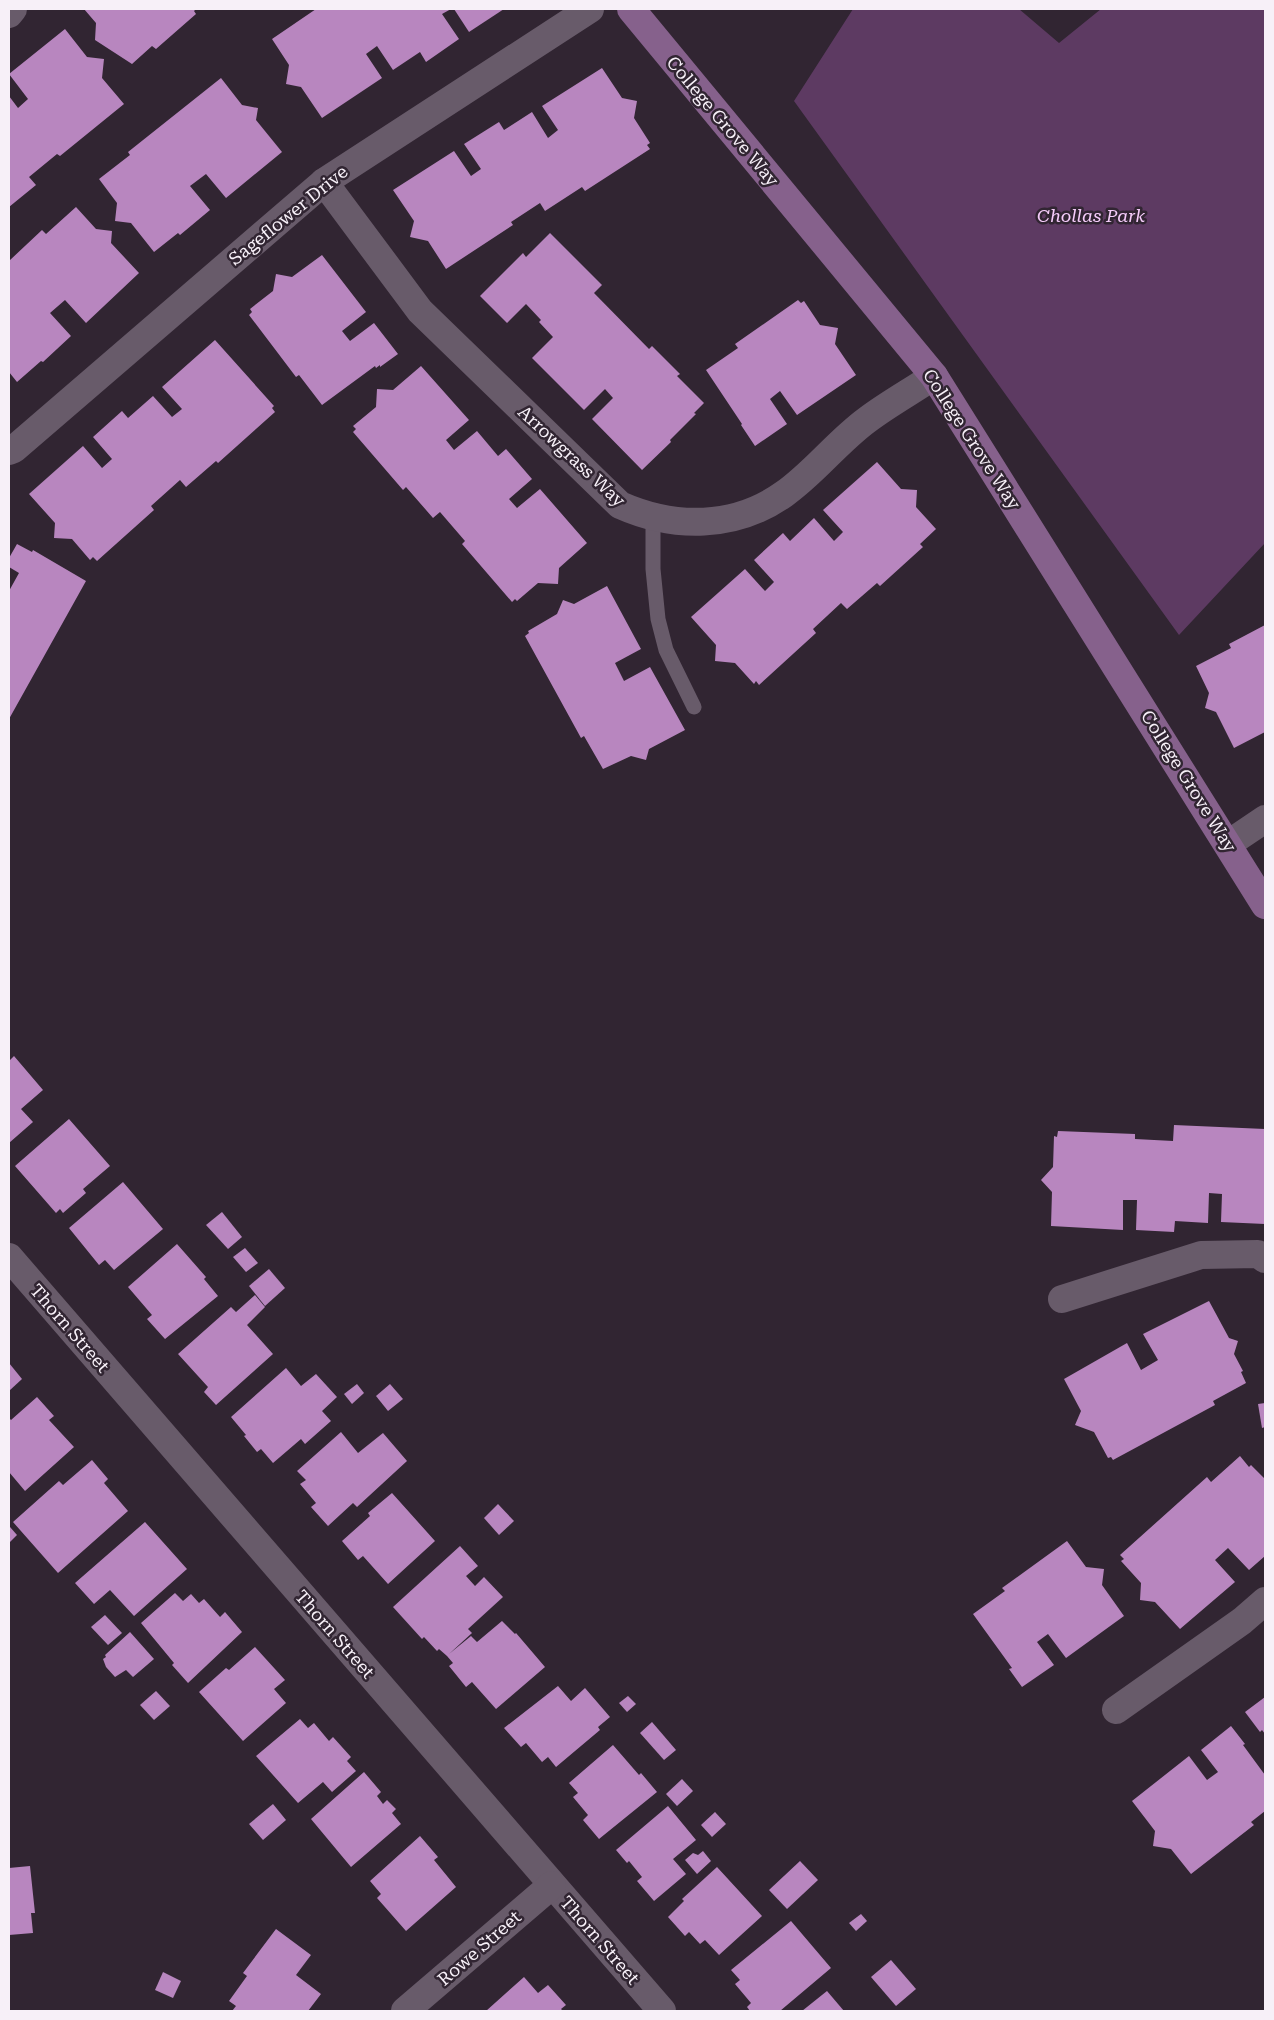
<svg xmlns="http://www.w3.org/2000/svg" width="1274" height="2020" viewBox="0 0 1274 2020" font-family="'Roboto Serif',serif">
<rect width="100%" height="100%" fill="#312532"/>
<polygon fill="#5d3a62" points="853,9 1019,9 1059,43 1101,9 1265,9 1265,543 1179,635 794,101"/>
<g fill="#b886bf">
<polygon points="84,9 196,9 194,11 196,14 156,49 152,46 132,64 95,40 96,23"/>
<polygon points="316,9 451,9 442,14 459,39 426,62 420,52 393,70 377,46 366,54 382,78 322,118 301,87 286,84 289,65 272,39"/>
<polygon points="454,9 504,9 469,32"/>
<polygon points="65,29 87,57 104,59 102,78 124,104 60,156 57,154 29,177 36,185 9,207 9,96 18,108 28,99 9,74"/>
<polygon points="602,68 622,98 637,101 634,118 650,143 647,145 650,149 585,191 582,187 545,211 540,203 511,222 513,225 446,269 428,241 410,237 414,221 393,190 454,151 471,176 481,169 464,144 499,122 504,130 532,112 548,138 558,130 542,106"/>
<polygon points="221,78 242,105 258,108 256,120 282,152 226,198 206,174 190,186 210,210 180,235 178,233 154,252 131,223 115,221 117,203 99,179 130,155 128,152"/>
<polygon points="76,207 96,229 112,231 111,243 139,273 86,323 65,300 50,313 71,336 43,362 41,361 17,382 9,372 9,261 42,230 46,234"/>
<polygon points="550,233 602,285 594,293 649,349 652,346 680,374 677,376 704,403 694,413 696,414 670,440 671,442 642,470 592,419 613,398 605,389 584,410 532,358 553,337 539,322 541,320 526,304 507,323 480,296 523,253 526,257"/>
<polygon points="322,255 366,312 342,331 350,341 374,323 398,354 380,367 380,365 376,368 375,366 322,405 299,375 296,377 249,315 252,312 250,309 273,291 276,274 292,277"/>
<polygon points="798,300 801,303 804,301 820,325 838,328 835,344 856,375 797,415 780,391 770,399 787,424 755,446 741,425 742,424 706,370 738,348 735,344"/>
<polygon points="215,340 274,406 272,408 275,412 218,463 216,461 186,487 180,480 151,506 154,510 97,561 93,557 90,560 72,539 54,538 55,523 29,494 83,446 102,468 112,459 93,437 122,411 128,418 153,396 172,417 182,409 162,387"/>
<polygon points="421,366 469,420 446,440 454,450 477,431 498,456 506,449 532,479 509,499 517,508 540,489 587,543 559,568 558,584 538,583 517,601 515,599 512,602 462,544 465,541 440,512 433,518 406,487 403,490 353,432 356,429 353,426 376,407 377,389 393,390"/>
<polygon points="877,462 901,489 917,490 916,507 936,529 920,544 923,547 880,586 877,583 847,609 841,603 813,629 816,633 759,685 756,681 754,684 735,663 715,661 716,645 691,617 745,569 765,591 774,582 754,560 783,533 790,541 814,518 834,541 843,532 823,510"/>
<polygon points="17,544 32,552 33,550 86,581 9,719 9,591 19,573 9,567 9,558"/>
<polygon points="607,586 641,649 615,663 624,681 650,667 685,730 649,749 646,760 631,756 603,769 584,736 581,738 525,636 529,633 528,631 557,614 563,600 574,604"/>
<polygon points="1265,625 1265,732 1234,748 1216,712 1205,708 1209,693 1196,666 1231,648 1229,644"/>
<polygon points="14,1056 43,1090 21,1109 33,1122 9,1143 9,1061"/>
<polygon points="69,1119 110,1166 83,1189 86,1193 63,1213 60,1209 56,1213 15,1166"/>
<polygon points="1174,1125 1265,1129 1265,1224 1221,1222 1222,1194 1209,1193 1208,1223 1175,1221 1174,1232 1136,1230 1137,1200 1123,1200 1123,1230 1051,1226 1052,1192 1041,1180 1053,1167 1054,1136 1057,1137 1058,1131 1135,1134 1135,1139 1173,1141"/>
<polygon points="123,1182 163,1229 114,1270 105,1260 99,1265 69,1228"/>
<polygon points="222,1212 242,1237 228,1249 206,1225"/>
<polygon points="177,1244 206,1277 204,1279 218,1296 165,1339 147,1319 152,1315 128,1287"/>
<polygon points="245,1248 258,1263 246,1272 233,1257"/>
<polygon points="269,1269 285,1288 265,1306 249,1286"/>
<polygon points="255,1295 265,1307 247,1325 273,1354 216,1405 204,1392 208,1387 178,1354 231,1307 236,1312"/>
<polygon points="1209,1301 1229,1338 1238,1341 1234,1354 1243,1371 1241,1372 1246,1383 1213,1401 1215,1405 1113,1460 1111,1457 1108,1458 1094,1432 1075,1425 1081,1411 1064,1379 1127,1343 1141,1370 1158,1360 1143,1334"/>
<polygon points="9,1363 22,1379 9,1391"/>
<polygon points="286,1368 301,1386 316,1374 337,1397 322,1411 331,1421 305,1444 301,1439 273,1463 261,1449 257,1452 244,1436 246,1435 231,1417"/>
<polygon points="357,1384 364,1393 352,1404 344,1394"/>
<polygon points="390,1384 403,1399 388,1411 376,1396"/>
<polygon points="37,1397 54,1416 49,1420 74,1447 25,1491 9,1472 9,1418 11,1420"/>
<polygon points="1265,1403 1265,1427 1262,1428 1258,1404"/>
<polygon points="341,1432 358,1453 383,1433 407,1461 357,1507 353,1503 328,1526 311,1507 316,1503 300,1484 306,1480 297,1471"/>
<polygon points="1240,1456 1249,1467 1251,1465 1265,1479 1265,1556 1249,1570 1228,1548 1215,1560 1235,1582 1180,1629 1155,1602 1140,1600 1141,1583 1121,1561 1124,1559 1120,1555 1207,1477 1211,1482"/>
<polygon points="92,1460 108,1479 104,1483 128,1511 58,1573 13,1522 59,1481 63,1485"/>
<polygon points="392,1493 435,1541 388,1584 363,1556 358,1560 342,1541 370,1516 368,1513"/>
<polygon points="498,1504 514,1521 499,1535 484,1518"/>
<polygon points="145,1522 187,1569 134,1616 110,1590 94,1604 75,1583"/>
<polygon points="10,1527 17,1535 9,1543 9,1529"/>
<polygon points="1067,1541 1086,1567 1104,1569 1102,1585 1124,1616 1066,1658 1048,1634 1037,1642 1054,1665 1022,1687 1009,1669 1012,1668 973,1614 1005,1591 1002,1588"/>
<polygon points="460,1546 478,1566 466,1576 475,1586 484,1577 503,1597 468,1629 472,1633 449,1654 471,1636 477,1642 502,1621 515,1634 516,1633 545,1667 496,1709 472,1682 466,1687 449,1666 453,1663 447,1656 439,1649 437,1651 424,1637 422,1639 393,1607"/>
<polygon points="175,1593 183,1601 191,1594 199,1603 204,1599 220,1617 225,1612 242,1632 188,1683 172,1665 174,1663 141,1623"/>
<polygon points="105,1615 122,1633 108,1645 91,1627"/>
<polygon points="130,1632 154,1659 133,1677 126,1670 115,1677 106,1667 103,1659 106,1657 105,1655"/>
<polygon points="255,1647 285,1680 274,1689 286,1703 243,1741 199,1692 226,1668 229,1670"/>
<polygon points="558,1686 571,1701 585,1688 610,1717 598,1727 600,1730 556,1767 548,1757 542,1762 526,1743 521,1747 504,1728"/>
<polygon points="156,1691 170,1706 154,1720 140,1705"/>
<polygon points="628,1696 636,1704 627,1712 619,1703"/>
<polygon points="1265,1697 1265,1734 1262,1730 1260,1732 1245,1712"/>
<polygon points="300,1719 308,1728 314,1723 329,1741 333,1737 351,1757 347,1761 356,1771 332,1792 323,1782 298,1803 256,1756"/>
<polygon points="652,1722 676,1750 664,1760 640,1733"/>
<polygon points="1231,1726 1245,1744 1243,1745 1265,1775 1265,1811 1251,1822 1254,1825 1191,1874 1171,1849 1153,1846 1155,1831 1132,1801 1189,1756 1207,1780 1218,1772 1201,1750"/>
<polygon points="613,1745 639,1775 641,1773 657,1792 599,1839 583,1820 588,1815 573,1797 578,1793 569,1783"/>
<polygon points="364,1772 381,1792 377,1796 383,1804 387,1800 396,1809 392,1813 401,1824 351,1867 311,1819"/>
<polygon points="682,1779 693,1791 677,1806 666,1794"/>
<polygon points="273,1804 286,1820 263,1840 249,1824"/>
<polygon points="668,1806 696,1840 673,1859 686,1874 654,1901 637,1881 642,1877 629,1861 627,1863 616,1850"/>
<polygon points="715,1812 726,1824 712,1837 701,1825"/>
<polygon points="420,1836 438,1857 434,1860 456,1887 406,1931 377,1898 381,1894 370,1881"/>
<polygon points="703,1851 711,1861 697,1874 685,1860 693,1853 698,1855"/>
<polygon points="800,1861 818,1880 787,1909 769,1890"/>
<polygon points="30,1866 35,1913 31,1913 33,1933 9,1935 9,1868"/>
<polygon points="717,1867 762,1916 719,1955 705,1940 700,1944 689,1932 685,1936 668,1917 684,1901 682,1899"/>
<polygon points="861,1914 867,1921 856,1931 849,1923"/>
<polygon points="791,1921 831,1968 780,2011 750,2011 747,2007 751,2003 735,1984 740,1980 731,1970"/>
<polygon points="276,1929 311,1955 296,1975 321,1994 308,2011 232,2011 236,2006 229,2001 247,1976 243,1973"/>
<polygon points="891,1960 916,1989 896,2006 871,1977"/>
<polygon points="163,1972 181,1981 173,1998 155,1990"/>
<polygon points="524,1977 538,1993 548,1985 566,2005 561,2009 563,2011 486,2011"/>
<polygon points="827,1991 844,2011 802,2011"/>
</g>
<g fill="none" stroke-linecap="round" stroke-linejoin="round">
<polyline stroke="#685b6a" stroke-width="15" points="653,517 653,569 658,619 666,650 694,707"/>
<g stroke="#685b6a" stroke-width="28">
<polyline points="9,14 13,9"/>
<path d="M324 182 420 311 620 505C674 529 735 529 784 494 814 473 837 442 867 420 888 404 912 391 934 376"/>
<polyline points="9,451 14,449 324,182 590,9"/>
<polyline points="1228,844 1265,819"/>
<polyline points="9,1257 662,2011"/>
<polyline points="1062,1299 1201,1255 1258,1254 1265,1259"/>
<polyline points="1116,1710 1242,1621 1265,1601"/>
<polyline points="405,2011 552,1885"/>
</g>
<polyline stroke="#86618c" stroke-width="28" points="631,9 934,376 1265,905"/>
</g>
<g text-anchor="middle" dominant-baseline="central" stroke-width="5" stroke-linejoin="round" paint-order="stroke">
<g font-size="18" fill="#f7f0f8" stroke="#312532">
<text transform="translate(723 121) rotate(50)">College Grove Way</text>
<text transform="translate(288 215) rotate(-39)">Sageflower Drive</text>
<text transform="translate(972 439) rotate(57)">College Grove Way</text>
<text transform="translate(572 456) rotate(43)">Arrowgrass Way</text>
<text transform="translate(1189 781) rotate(58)">College Grove Way</text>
<text transform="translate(70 1328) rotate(49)">Thorn Street</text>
<text transform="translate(335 1634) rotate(49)">Thorn Street</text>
<text transform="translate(600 1940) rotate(49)">Thorn Street</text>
<text transform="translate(479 1948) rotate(-41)">Rowe Street</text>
</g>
<g font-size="18" font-style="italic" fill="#f6ccfb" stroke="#312532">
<text x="1091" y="215">Chollas Park</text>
</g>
</g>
<rect width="1274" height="2020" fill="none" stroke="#f7f0f8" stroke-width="20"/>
</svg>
